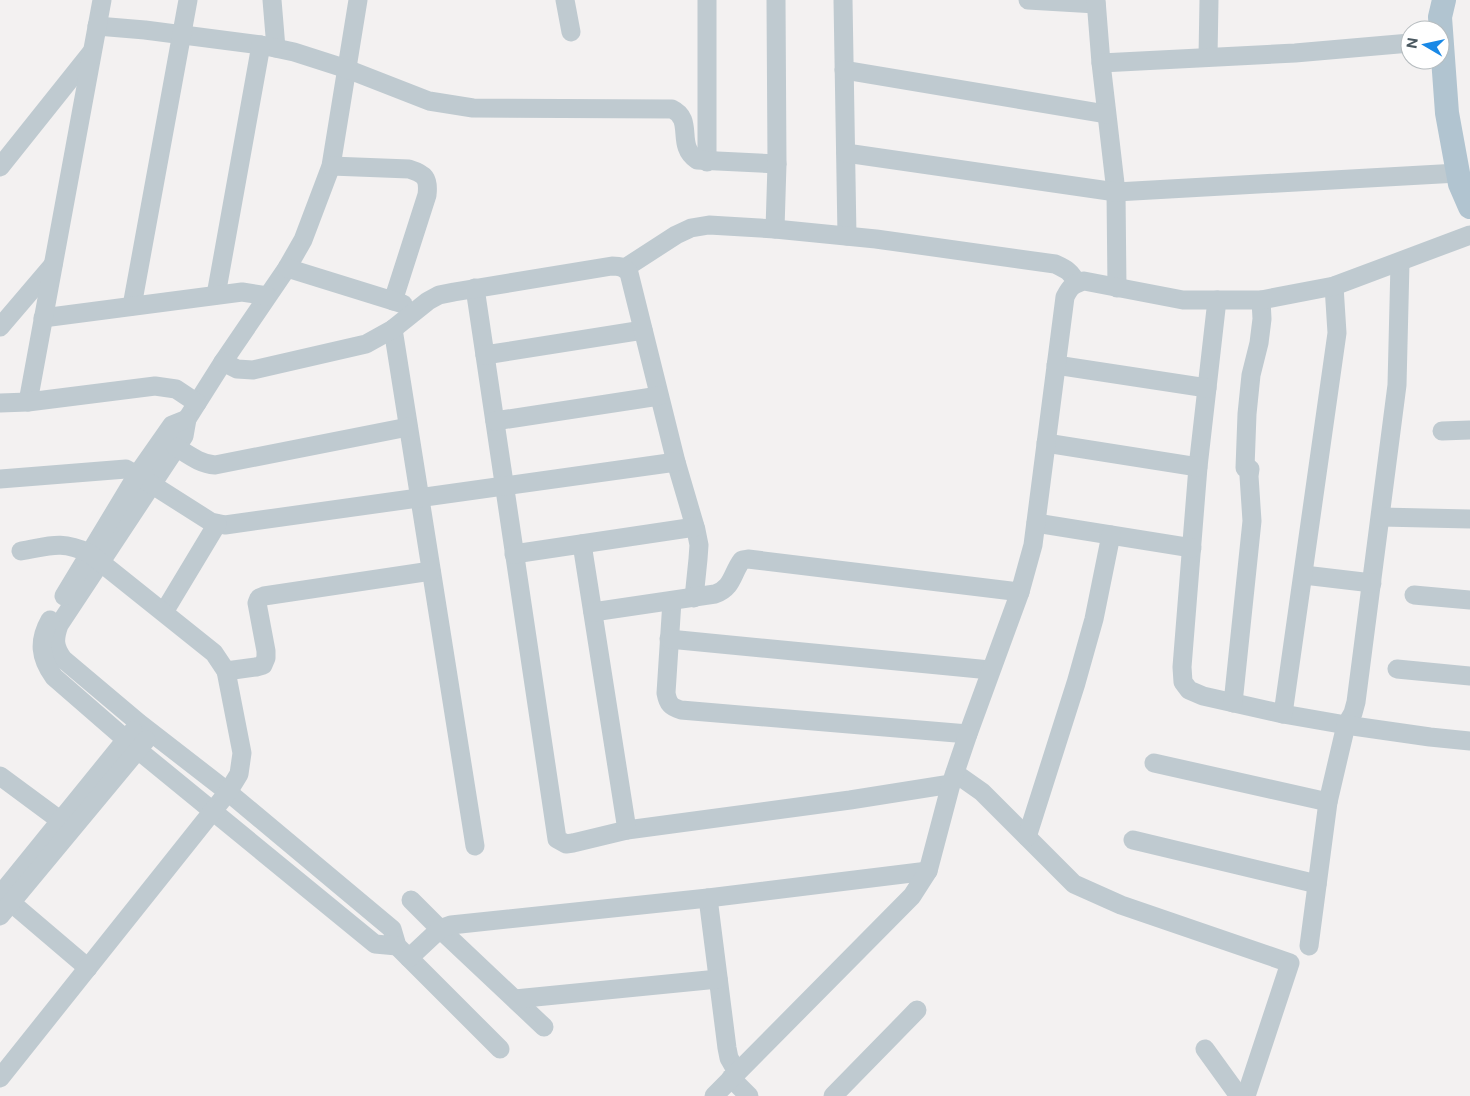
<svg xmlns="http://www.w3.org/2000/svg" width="1470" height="1096" viewBox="0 0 1470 1096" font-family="'Public Sans',sans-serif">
<rect width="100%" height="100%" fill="#f3f1f1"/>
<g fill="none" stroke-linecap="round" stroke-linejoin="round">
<g stroke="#bfcad0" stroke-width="19">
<polyline points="272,0 276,48"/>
<path d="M358 0 331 166 303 240 287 268 223 362 187 419 184 436 59 625C54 639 54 647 63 659L139 723 228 792 392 929 397 946 500 1049"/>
<polyline points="565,0 571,32"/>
<polyline points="707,0 707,162"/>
<polyline points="843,0 847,236"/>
<polyline points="1028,0 1096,4"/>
<polyline points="1096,0 1101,63 1116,192 1117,288"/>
<path d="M97 26 145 30 261 45 294 52 347 69 429 101 473 108 672 109C695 120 675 145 697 160L777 164"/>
<polyline points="1208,57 1209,0"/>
<polyline points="1101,63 1295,53 1410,43"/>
<polyline points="844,70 1106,114"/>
<polyline points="846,153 1116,192 1458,173"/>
<path d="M331 166 409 169C425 174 429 178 427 195L393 301"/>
<polyline points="0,167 91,53"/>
<polyline points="775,229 777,164 776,0"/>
<polyline points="287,268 403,304"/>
<path d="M625 268 676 235 691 228 709 225 775 229 876 239 1055 264C1066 269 1072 272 1076 283"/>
<polyline points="475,288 557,839 566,844 573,843 627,830 850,800 951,784"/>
<polyline points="216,295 261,45"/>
<polyline points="1217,300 1198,467 1182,667 1183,682 1189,690 1203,696 1283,714 1346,725 1353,713 1356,702 1397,385 1400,263"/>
<polyline points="132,306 188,0"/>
<polyline points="43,318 242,292 267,296"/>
<polyline points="0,327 53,265"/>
<polyline points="393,329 475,846"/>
<polyline points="485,355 643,330"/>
<path d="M223 362 237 369 253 370 366 344 393 329 428 301 439 295 454 292 612 266C620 266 624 267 629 273L676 462 696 530 699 545 698 559 694 598"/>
<polyline points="1056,365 1207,388"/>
<polyline points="28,402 102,0"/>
<polyline points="0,403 28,402 155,386 176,389 197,403"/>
<polyline points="495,421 659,396"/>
<polyline points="1442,431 1470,430"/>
<polyline points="1046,443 1198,467"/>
<path d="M176 447C189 455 200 464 215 465L408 427"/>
<polyline points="1245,468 1247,414 1251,375 1259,343 1262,319 1261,300"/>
<polyline points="0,479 126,469 137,475 211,522 225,525 676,462"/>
<polyline points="1381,517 1470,519"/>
<polyline points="1036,523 1192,548"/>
<polyline points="582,544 627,830"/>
<polyline points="514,554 695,527"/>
<polyline points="1304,575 1372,583"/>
<polyline points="1414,595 1470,600"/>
<polyline points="64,596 137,475 172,425 187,419"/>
<path d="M672 601 666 693C668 704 671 707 681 710L968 734"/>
<polyline points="164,612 217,524"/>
<path d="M593 612 715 594C733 588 732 573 742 560L748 559 1020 592"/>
<path d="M50 620C38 641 40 658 54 677L138 750 375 944 397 946"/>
<polyline points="669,639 990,670"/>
<polyline points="1397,669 1470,676"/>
<polyline points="226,671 256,667 263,665 266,658 266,651 257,603 259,598 264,596 431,571"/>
<polyline points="1233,703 1252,521 1249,476 1250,469"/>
<polyline points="1283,714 1337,333 1334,286"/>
<polyline points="1154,763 1328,802"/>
<polyline points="955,773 982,792 1074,884 1121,905 1290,963 1246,1096"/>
<polyline points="0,776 61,821"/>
<polyline points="1027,837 1076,683 1094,619 1111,535"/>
<polyline points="1133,840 1317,884"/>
<polyline points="1,894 88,968"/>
<polyline points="0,895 133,731"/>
<polyline points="708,898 727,1048 729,1058 737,1072"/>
<polyline points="411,900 440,929 544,1027"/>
<polyline points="0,916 146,740"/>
<polyline points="1309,946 1328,802 1346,725 1430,737 1470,741"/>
<polyline points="409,958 440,929 451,925 708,898 928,871"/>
<polyline points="515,999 718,979"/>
<polyline points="1205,1049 1239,1096"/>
<path d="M0 1078 228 792 239 774 242 753 226 671 214 653 89 553C61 540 50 546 21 551"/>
<polyline points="731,1078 749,1096"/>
<path d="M714 1096 912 896 928 871 951 784 968 734 1020 592 1033 545 1065 297C1070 287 1073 284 1084 281L1183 300H1261L1334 286 1470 235"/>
<polyline points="833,1096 917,1010"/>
</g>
<polyline stroke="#b1c4d0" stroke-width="24" points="1444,0 1440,17 1447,113 1460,184 1470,207"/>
</g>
<g transform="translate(1425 45) rotate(279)"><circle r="24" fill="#ffffff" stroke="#b6bcbf"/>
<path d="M0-4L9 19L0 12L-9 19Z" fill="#1988e6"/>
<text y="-8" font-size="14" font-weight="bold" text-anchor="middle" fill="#49575f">N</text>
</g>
</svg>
